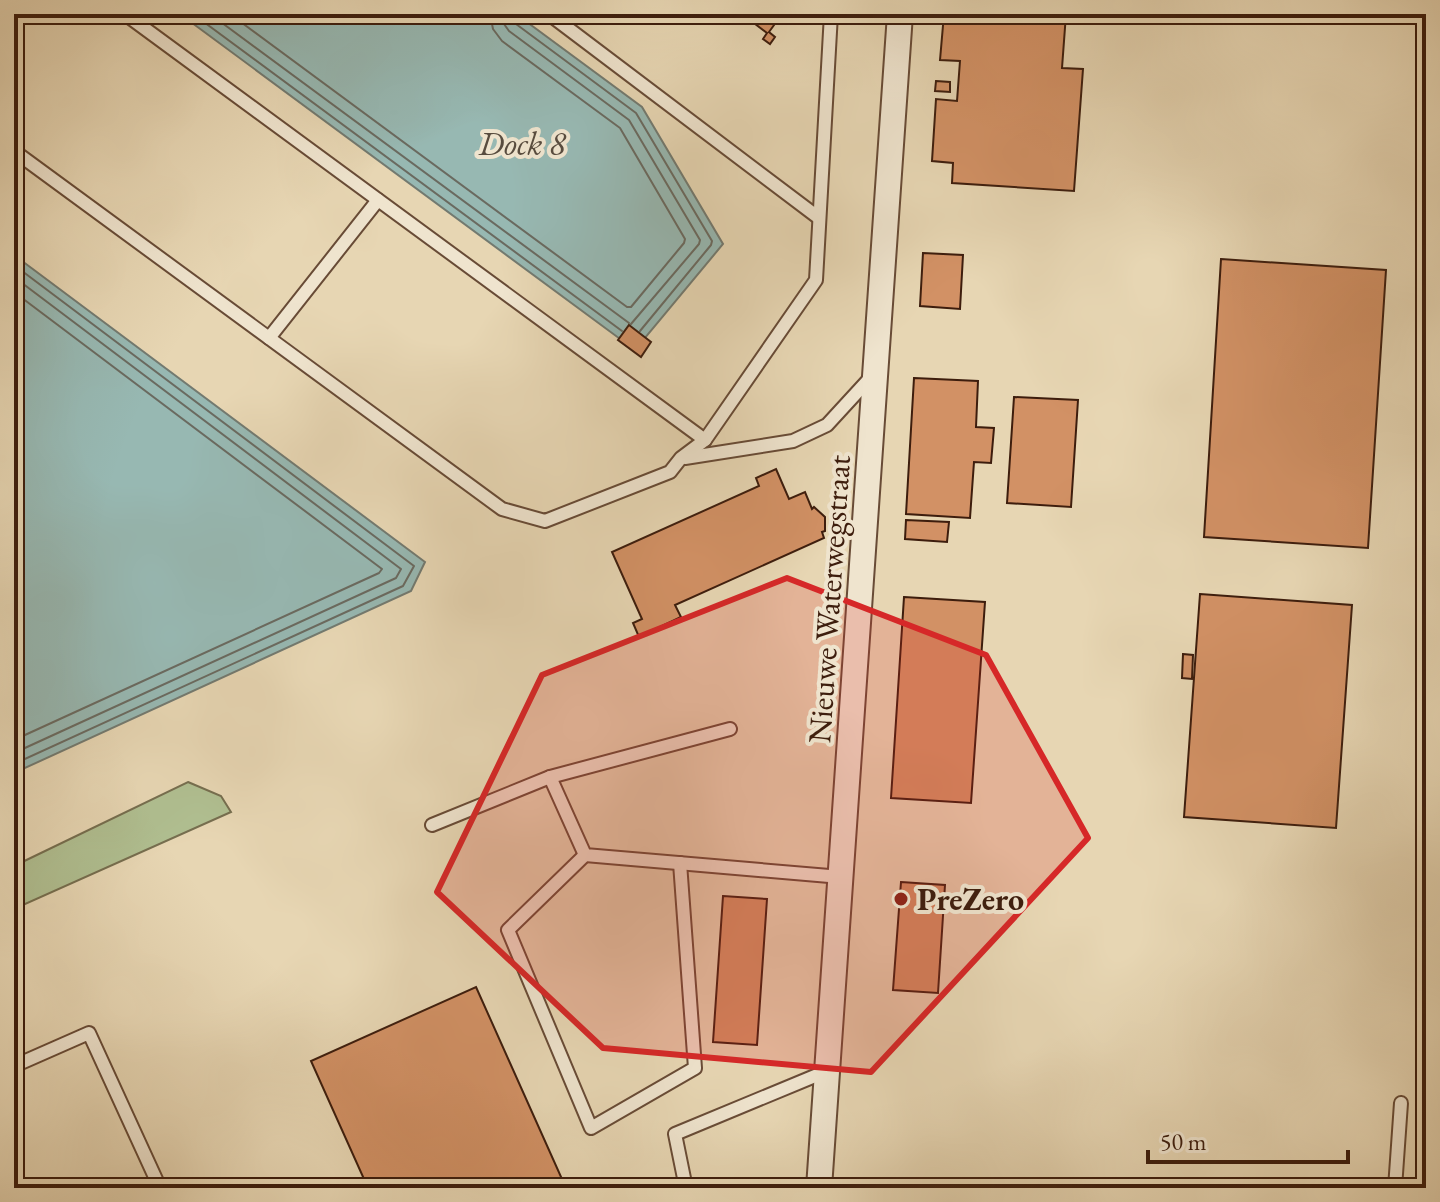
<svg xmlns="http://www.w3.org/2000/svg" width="1440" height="1202" viewBox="0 0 1440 1202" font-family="'EB Garamond',serif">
<rect width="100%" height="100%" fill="#e7d6b3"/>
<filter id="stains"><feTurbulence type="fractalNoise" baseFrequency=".0025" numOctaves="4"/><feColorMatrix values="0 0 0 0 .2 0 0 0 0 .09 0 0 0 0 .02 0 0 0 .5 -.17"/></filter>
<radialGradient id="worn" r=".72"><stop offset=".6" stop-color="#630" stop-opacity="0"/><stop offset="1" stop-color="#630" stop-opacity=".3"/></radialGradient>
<polygon fill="#b0bf91" stroke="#766e4f" stroke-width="2" points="188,782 221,796 231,812 14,909 14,866"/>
<g fill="#97b8b2" stroke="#737a70" stroke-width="2">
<polygon points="180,14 516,14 642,107 723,244 635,350"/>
<polygon points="14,255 425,562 411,591 14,773"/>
</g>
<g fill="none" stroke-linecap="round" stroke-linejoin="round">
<g stroke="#6a6a60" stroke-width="2">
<polyline points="193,14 622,331"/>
<polyline points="210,14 629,323"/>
<polyline points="230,14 627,307 631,307 684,243 685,239 620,128 502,41 493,29 490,14"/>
<polyline points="502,14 504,24 509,31 629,120 700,240 699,244 631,324"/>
<polyline points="512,14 516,24 636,113 712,241 711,245 640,331"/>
<polyline points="14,265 414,566 403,586 14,764"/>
<polyline points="14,277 401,569 396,578 14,753"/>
<polyline points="14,292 382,569 379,573 14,740"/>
</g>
</g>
<g fill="#d29165" stroke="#3d1d0d" stroke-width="2">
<polygon points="742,14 782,14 769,32 775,37 770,44 763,39 767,33"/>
<polygon points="944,14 1066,14 1062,68 1083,69 1074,191 952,183 953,163 932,161 936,99 957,101 960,61 940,60"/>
<polygon points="936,81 950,82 950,92 935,91"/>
<polygon points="923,253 963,255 960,309 920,306"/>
<polygon points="1221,259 1386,270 1368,548 1204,537"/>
<polygon points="629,325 651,342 641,357 618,340"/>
<polygon points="914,378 978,381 976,427 994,428 991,463 974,462 970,518 906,514"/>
<polygon points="1014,397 1078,400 1071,507 1007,503"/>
<polygon points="776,469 789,499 805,492 812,509 814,507 825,517 825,531 822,532 824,538 675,605 681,617 639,637 633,623 642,619 612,552 759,486 756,478"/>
<polygon points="906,520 949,522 947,542 905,539"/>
<polygon points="1200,594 1352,605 1336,828 1184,817"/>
<polygon points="904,597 985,602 971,803 891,798"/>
<polygon points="1183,654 1193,655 1192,679 1182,678"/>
<polygon points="901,882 945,885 938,993 893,990"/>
<polygon points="723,896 767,899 757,1045 713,1042"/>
<polygon points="476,987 566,1188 368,1188 311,1061"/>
</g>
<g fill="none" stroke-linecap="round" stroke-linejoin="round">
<defs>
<g id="lane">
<polyline points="125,14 705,440"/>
<polyline points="549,14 819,218"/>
<polyline points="14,151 502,509 545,521 670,472 681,458 705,440 816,280 831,14"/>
<polyline points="269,338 378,200"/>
<polyline points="685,458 793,441 827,425 872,376"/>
<polyline points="550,777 585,855 841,877"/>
<polyline points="432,825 550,777 730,729"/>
<polyline points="585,855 508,930 591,1128 695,1068 680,863"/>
<polyline points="14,1066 89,1033 160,1188"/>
<polyline points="686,1188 675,1134 827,1071"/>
<polyline points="1395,1188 1401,1103"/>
</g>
<polyline id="street" points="819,1188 900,14"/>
</defs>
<use href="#lane" stroke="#684b36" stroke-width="16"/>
<use href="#street" stroke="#684b36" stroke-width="28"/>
<use href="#lane" stroke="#efe4ce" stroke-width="12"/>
<use href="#street" stroke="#efe4ce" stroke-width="24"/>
</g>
<path fill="#d62828" fill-opacity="0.2" stroke="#d62828" stroke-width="6" stroke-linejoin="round" d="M787 578 986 655 1088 838 871 1072 603 1048 437 892 542 675Z"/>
<circle fill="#8f2418" stroke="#efe4ce" stroke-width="3" cx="901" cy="899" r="8"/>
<g text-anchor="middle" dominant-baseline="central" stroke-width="8" stroke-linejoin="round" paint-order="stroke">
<g font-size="32" fill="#3d1d0d" stroke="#efe4ce">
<text transform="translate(829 599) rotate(-86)">Nieuwe Waterwegstraat</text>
</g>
<g font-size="32" font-weight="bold" fill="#3d1d0d" stroke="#efe4ce" text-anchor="start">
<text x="917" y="899">PreZero</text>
</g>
<g font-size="34" font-style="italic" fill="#584c3f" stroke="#efe4ce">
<text x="522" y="143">Dock 8</text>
</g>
</g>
<rect width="1440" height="1202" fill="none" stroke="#e7d6b3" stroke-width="48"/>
<rect x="16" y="16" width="1408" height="1170" fill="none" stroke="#3d1d0d" stroke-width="4"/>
<rect x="24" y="24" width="1392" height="1154" fill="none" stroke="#3d1d0d" stroke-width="2"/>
<path d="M1148 1150v12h200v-12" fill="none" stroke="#3d1d0d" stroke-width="4"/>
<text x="1160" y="1150" font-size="24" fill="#3d1d0d" stroke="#efe4ce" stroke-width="6" paint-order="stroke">50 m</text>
<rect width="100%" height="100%" filter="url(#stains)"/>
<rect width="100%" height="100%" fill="url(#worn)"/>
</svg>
